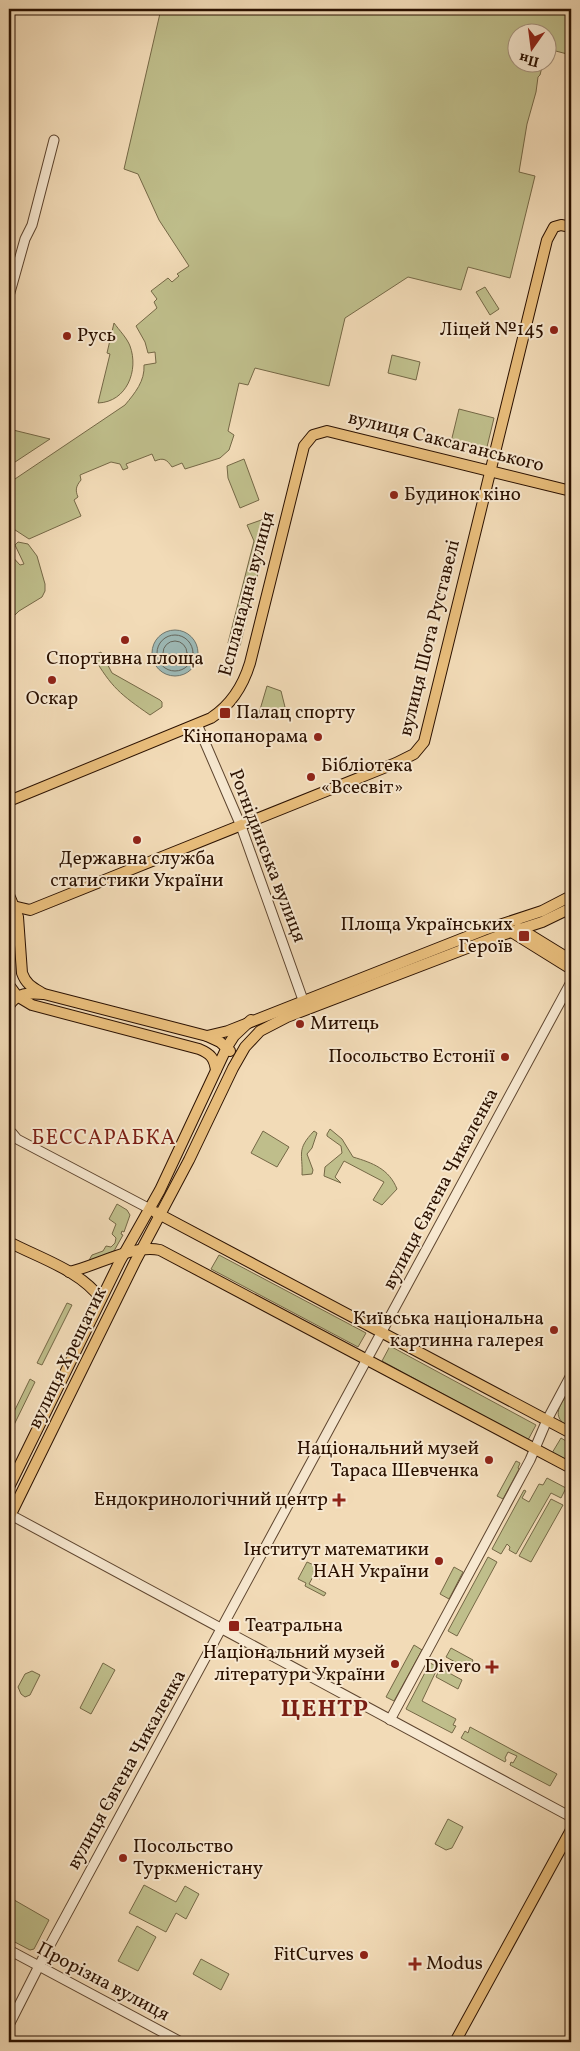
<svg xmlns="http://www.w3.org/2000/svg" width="580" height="2051" viewBox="0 0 580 2051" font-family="Vollkorn,serif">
<rect width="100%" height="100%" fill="#f2dbb7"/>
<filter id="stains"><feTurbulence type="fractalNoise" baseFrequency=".004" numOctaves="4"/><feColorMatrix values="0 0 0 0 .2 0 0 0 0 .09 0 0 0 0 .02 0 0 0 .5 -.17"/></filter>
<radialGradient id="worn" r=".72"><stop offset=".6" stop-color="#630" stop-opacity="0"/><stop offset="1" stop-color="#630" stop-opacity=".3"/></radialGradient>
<g fill="#bfbe8b" stroke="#756846">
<path d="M161 9H571V55L548 49V32H518V62L543 63 540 75 538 77 536 92 527 124 519 172 535 176 510 278 468 267 461 290 408 277 345 318 329 386 255 368 248 385 239 383 228 431 234 435 229 450 220 458 185 469 182 463 172 467C167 460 164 457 155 461L152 454 126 464 128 468 123 470 120 464 111 462 80 475 81 480C76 486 75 490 78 497L74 500 81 516 29 539 9 526V483L125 405C135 393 145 381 144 365L156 363 155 352 148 353 145 342 136 326 157 308 154 302 157 299 151 291 168 278 172 282 179 276 177 274 189 266 159 220 138 174 124 169Z"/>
<polygon points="485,287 499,309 490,315 476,292"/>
<path d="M114 323C119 330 127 338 130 346 139 370 127 402 98 403L110 354 107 353Z"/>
<polygon points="392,355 420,362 416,380 388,373"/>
<polygon points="459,409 494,418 486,451 451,442"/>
<polygon points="9,429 50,439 9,466"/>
<polygon points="244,459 259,500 240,508 228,478 227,466"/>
<polygon points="267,518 270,524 240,646 228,643 254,541 247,525"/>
<polygon points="18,542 28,544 37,556 45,584 45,591 42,597 19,611 9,621 9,553 20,565 24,564 15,545"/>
<path d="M101 652 112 673 160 700 162 702V707L150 715C120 694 112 688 93 656Z"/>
<polygon points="267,686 281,691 285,707 266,715 259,713"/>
<path d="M330 1129 342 1139 353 1157C373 1163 389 1169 397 1189L382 1205 373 1200 384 1182 344 1161 335 1177 341 1183 324 1176 325 1167 342 1153 341 1146 327 1136V1134Z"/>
<polygon points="263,1131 289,1147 277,1167 251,1153"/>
<path d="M314 1131 317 1133 312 1148 307 1154 313 1170 312 1174 302 1175C303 1153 296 1150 314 1131Z"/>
<polygon points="117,1204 127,1210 130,1215 124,1232 122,1231 121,1234 123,1235 114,1251 88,1262 92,1255 103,1251 106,1246 111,1247 115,1243 116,1238 112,1234 116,1224 109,1219"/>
<polygon points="219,1255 366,1333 358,1347 211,1269"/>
<polygon points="67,1303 72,1305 42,1365 37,1363"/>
<polygon points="390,1346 536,1425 528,1440 382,1361"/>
<polygon points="30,1379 35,1382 12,1429 9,1428 9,1422"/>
<path d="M571 1387V1429C548 1415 561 1406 571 1387Z"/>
<polygon points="561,1438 571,1444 571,1464 552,1453"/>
<polygon points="516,1461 520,1463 518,1468 519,1469 503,1499 497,1496"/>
<polygon points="547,1478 566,1488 561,1498 551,1493 516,1554 509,1550 510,1547 507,1544 501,1554 492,1549 524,1490 526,1491 522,1498 529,1502 539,1484 543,1485"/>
<polygon points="551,1499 563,1505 531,1562 519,1556"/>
<polygon points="488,1557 497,1562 457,1636 448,1631"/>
<polygon points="307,1562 316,1566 313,1572 321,1577 320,1579 314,1575 309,1584 326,1593 324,1596 305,1586 306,1583 298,1579"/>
<polygon points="454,1567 463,1572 449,1599 440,1594"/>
<polygon points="414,1645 422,1650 394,1701 386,1697"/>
<polygon points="451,1648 473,1660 468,1669 446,1657"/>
<polygon points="103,1663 115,1670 91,1714 80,1708"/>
<polygon points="430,1663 438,1667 422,1701 456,1719 453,1725 456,1726 452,1733 406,1709"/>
<polygon points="440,1668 462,1680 458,1689 436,1677"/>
<polygon points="32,1671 40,1675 30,1695 25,1697 21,1694 18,1687 25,1674"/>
<polygon points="470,1727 557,1774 550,1786 510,1765 511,1762 513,1763 517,1756 508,1752 505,1758 506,1760 505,1762 461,1738 465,1731 468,1733"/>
<polygon points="448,1819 463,1827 452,1848 446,1850 435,1844"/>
<polygon points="144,1885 176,1902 185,1886 199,1894 186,1919 176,1913 166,1932 129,1913"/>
<polygon points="9,1897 49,1920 34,1949 30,1950 9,1939"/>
<polygon points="137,1926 156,1937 138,1971 118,1961"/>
<polygon points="201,1959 229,1974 221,1990 193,1974"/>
</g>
<circle fill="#9db9b6" stroke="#6f766d" cx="175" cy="653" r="23"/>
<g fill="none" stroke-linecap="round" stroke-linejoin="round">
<g stroke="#64655b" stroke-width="1">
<circle cx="175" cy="653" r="18"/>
<circle cx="175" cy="653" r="12"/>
</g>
<defs>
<g id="minor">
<polyline points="9,296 25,239 32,225 54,140"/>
<polyline points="197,724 241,826 303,1000"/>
<polyline points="12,1133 17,1139 150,1209"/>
<polyline points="9,1514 571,1817"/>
<polyline points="390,1720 530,1460 547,1420 571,1375"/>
<polyline points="9,1950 181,2042"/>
<polyline points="9,2025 43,1958 571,982"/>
</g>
<g id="major">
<path d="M9 801 211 718C231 705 243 686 250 663L304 446 313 435 327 431 571 491"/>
<path d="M9 895 18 917 22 973C26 984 32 987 42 993"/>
<polyline points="13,906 30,910 396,763 414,754 424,742 547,240 554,227 561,225 571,227"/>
<polyline points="519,928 571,960"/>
<polyline points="510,931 571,969"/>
<polyline points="9,955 9,986"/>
<path d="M9 985 17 996 32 1005 199 1049C211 1054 214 1058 216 1070"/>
<path d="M9 1006C17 992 29 993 44 994L207 1036 220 1042 230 1051"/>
<polyline points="207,1036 228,1031 484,930 542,911 571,896"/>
<polyline points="155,1212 571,1433"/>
<path d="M9 1242C39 1258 80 1270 101 1299"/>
<path d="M69 1272C97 1266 132 1244 160 1250L571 1468"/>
<polyline points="9,1487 120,1261 160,1190 227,1047 234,1036 251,1020"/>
<polyline points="9,1518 135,1262 189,1160 233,1068 245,1047 260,1031 287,1017 496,937 542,922 571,908"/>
<polyline points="455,2042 571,1830"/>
</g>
</defs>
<use href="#minor" stroke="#5d442e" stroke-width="11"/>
<use href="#major" stroke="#2b1100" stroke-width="12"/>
<use href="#minor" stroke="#f7e8d0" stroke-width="9"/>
<use href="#major" stroke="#e9be7c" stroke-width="10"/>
</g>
<g fill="#8f2418" stroke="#f7e8d0" stroke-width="2">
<circle cx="554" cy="330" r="5"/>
<circle cx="67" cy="336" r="5"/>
<circle cx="394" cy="495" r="5"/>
<circle cx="125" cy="640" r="5"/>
<circle cx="52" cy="680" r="5"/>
<rect x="219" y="707" width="12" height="12" rx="2.5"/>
<circle cx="318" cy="737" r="5"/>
<circle cx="311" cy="777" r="5"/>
<circle cx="137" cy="840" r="5"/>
<rect x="518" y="930" width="12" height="12" rx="2.5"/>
<circle cx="300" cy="1024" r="5"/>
<circle cx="505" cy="1057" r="5"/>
<circle cx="554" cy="1330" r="5"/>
<circle cx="489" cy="1460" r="5"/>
<path d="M336.5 1492.5h5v5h5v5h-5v5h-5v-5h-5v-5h5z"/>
<circle cx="439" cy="1561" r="5"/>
<rect x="228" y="1620" width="12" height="12" rx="2.5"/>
<circle cx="395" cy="1664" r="5"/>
<path d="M489.5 1659.5h5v5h5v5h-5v5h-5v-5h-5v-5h5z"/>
<circle cx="123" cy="1858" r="5"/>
<circle cx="364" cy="1955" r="5"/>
<path d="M412.5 1956.5h5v5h5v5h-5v5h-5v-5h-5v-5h5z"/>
</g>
<g text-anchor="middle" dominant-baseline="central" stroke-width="4" stroke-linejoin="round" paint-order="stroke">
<g font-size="19" fill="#2b1100" stroke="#f7e8d0" text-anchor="end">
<text x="544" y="330">Ліцей №145</text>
<text x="77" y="336" text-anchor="start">Русь</text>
<text x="404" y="495" text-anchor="start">Будинок кіно</text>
<text x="125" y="659" text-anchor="middle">Спортивна площа</text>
<text x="52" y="699" text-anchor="middle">Оскар</text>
<text x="236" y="713" text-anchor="start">Палац спорту</text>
<text x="308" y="737">Кінопанорама</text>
<text x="321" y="766" text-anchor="start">Бібліотека<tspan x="321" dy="22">«Всесвіт»</tspan></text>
<text x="137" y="859" text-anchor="middle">Державна служба<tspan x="137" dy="22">статистики України</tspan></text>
<text x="513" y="925">Площа Українських<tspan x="513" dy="22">Героїв</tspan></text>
<text x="310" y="1024" text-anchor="start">Митець</text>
<text x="495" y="1057">Посольство Естонії</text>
<text x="544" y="1319">Київська національна<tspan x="544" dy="22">картинна галерея</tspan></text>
<text x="479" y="1449">Національний музей<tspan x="479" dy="22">Тараса Шевченка</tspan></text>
<text x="328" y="1500">Ендокринологічний центр</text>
<text x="429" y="1550">Інститут математики<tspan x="429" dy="22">НАН України</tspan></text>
<text x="245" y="1626" text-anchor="start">Театральна</text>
<text x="385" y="1653">Національний музей<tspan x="385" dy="22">літератури України</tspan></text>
<text x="481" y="1667">Divero</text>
<text x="133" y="1847" text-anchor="start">Посольство<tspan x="133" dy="22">Туркменістану</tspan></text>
<text x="354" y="1955">FitCurves</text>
<text x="426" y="1964" text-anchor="start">Modus</text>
</g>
<g font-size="19" fill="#2b1100" stroke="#f7e8d0">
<text transform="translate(446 442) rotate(14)">вулиця Саксаганського</text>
<text transform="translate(247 594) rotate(-75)">Еспланадна вулиця</text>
<text transform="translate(430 638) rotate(-76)">вулиця Шота Руставелі</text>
<text transform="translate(267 856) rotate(69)">Рогнідинська вулиця</text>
<text transform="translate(441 1189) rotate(-62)">вулиця Євгена Чикаленка</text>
<text transform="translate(68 1358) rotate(-64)">вулиця Хрещатик</text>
<text transform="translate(127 1770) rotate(-61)">вулиця Євгена Чикаленка</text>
<text transform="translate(103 1982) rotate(28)">Прорізна вулиця</text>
</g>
<g font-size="21" letter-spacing="1" fill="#7a1f14" stroke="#f7e8d0">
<text x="104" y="1138">БЕССАРАБКА</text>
</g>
<g font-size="24" font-weight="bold" letter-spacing="1" fill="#7a1f14" stroke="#f7e8d0">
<text x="325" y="1710">ЦЕНТР</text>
</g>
</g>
<rect width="580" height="2051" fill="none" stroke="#f2dbb7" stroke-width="30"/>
<rect x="10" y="10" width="560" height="2031" fill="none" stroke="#2b1100" stroke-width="2.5"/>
<rect x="15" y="15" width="550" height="2021" fill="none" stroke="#2b1100"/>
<g transform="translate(532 48) rotate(194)"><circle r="24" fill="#f7e8d0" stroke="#a5927d"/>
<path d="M0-4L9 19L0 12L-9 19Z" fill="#8f2418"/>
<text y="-8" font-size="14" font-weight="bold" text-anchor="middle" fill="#2b1100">Пн</text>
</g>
<rect width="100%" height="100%" filter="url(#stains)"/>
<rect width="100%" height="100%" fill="url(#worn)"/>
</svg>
